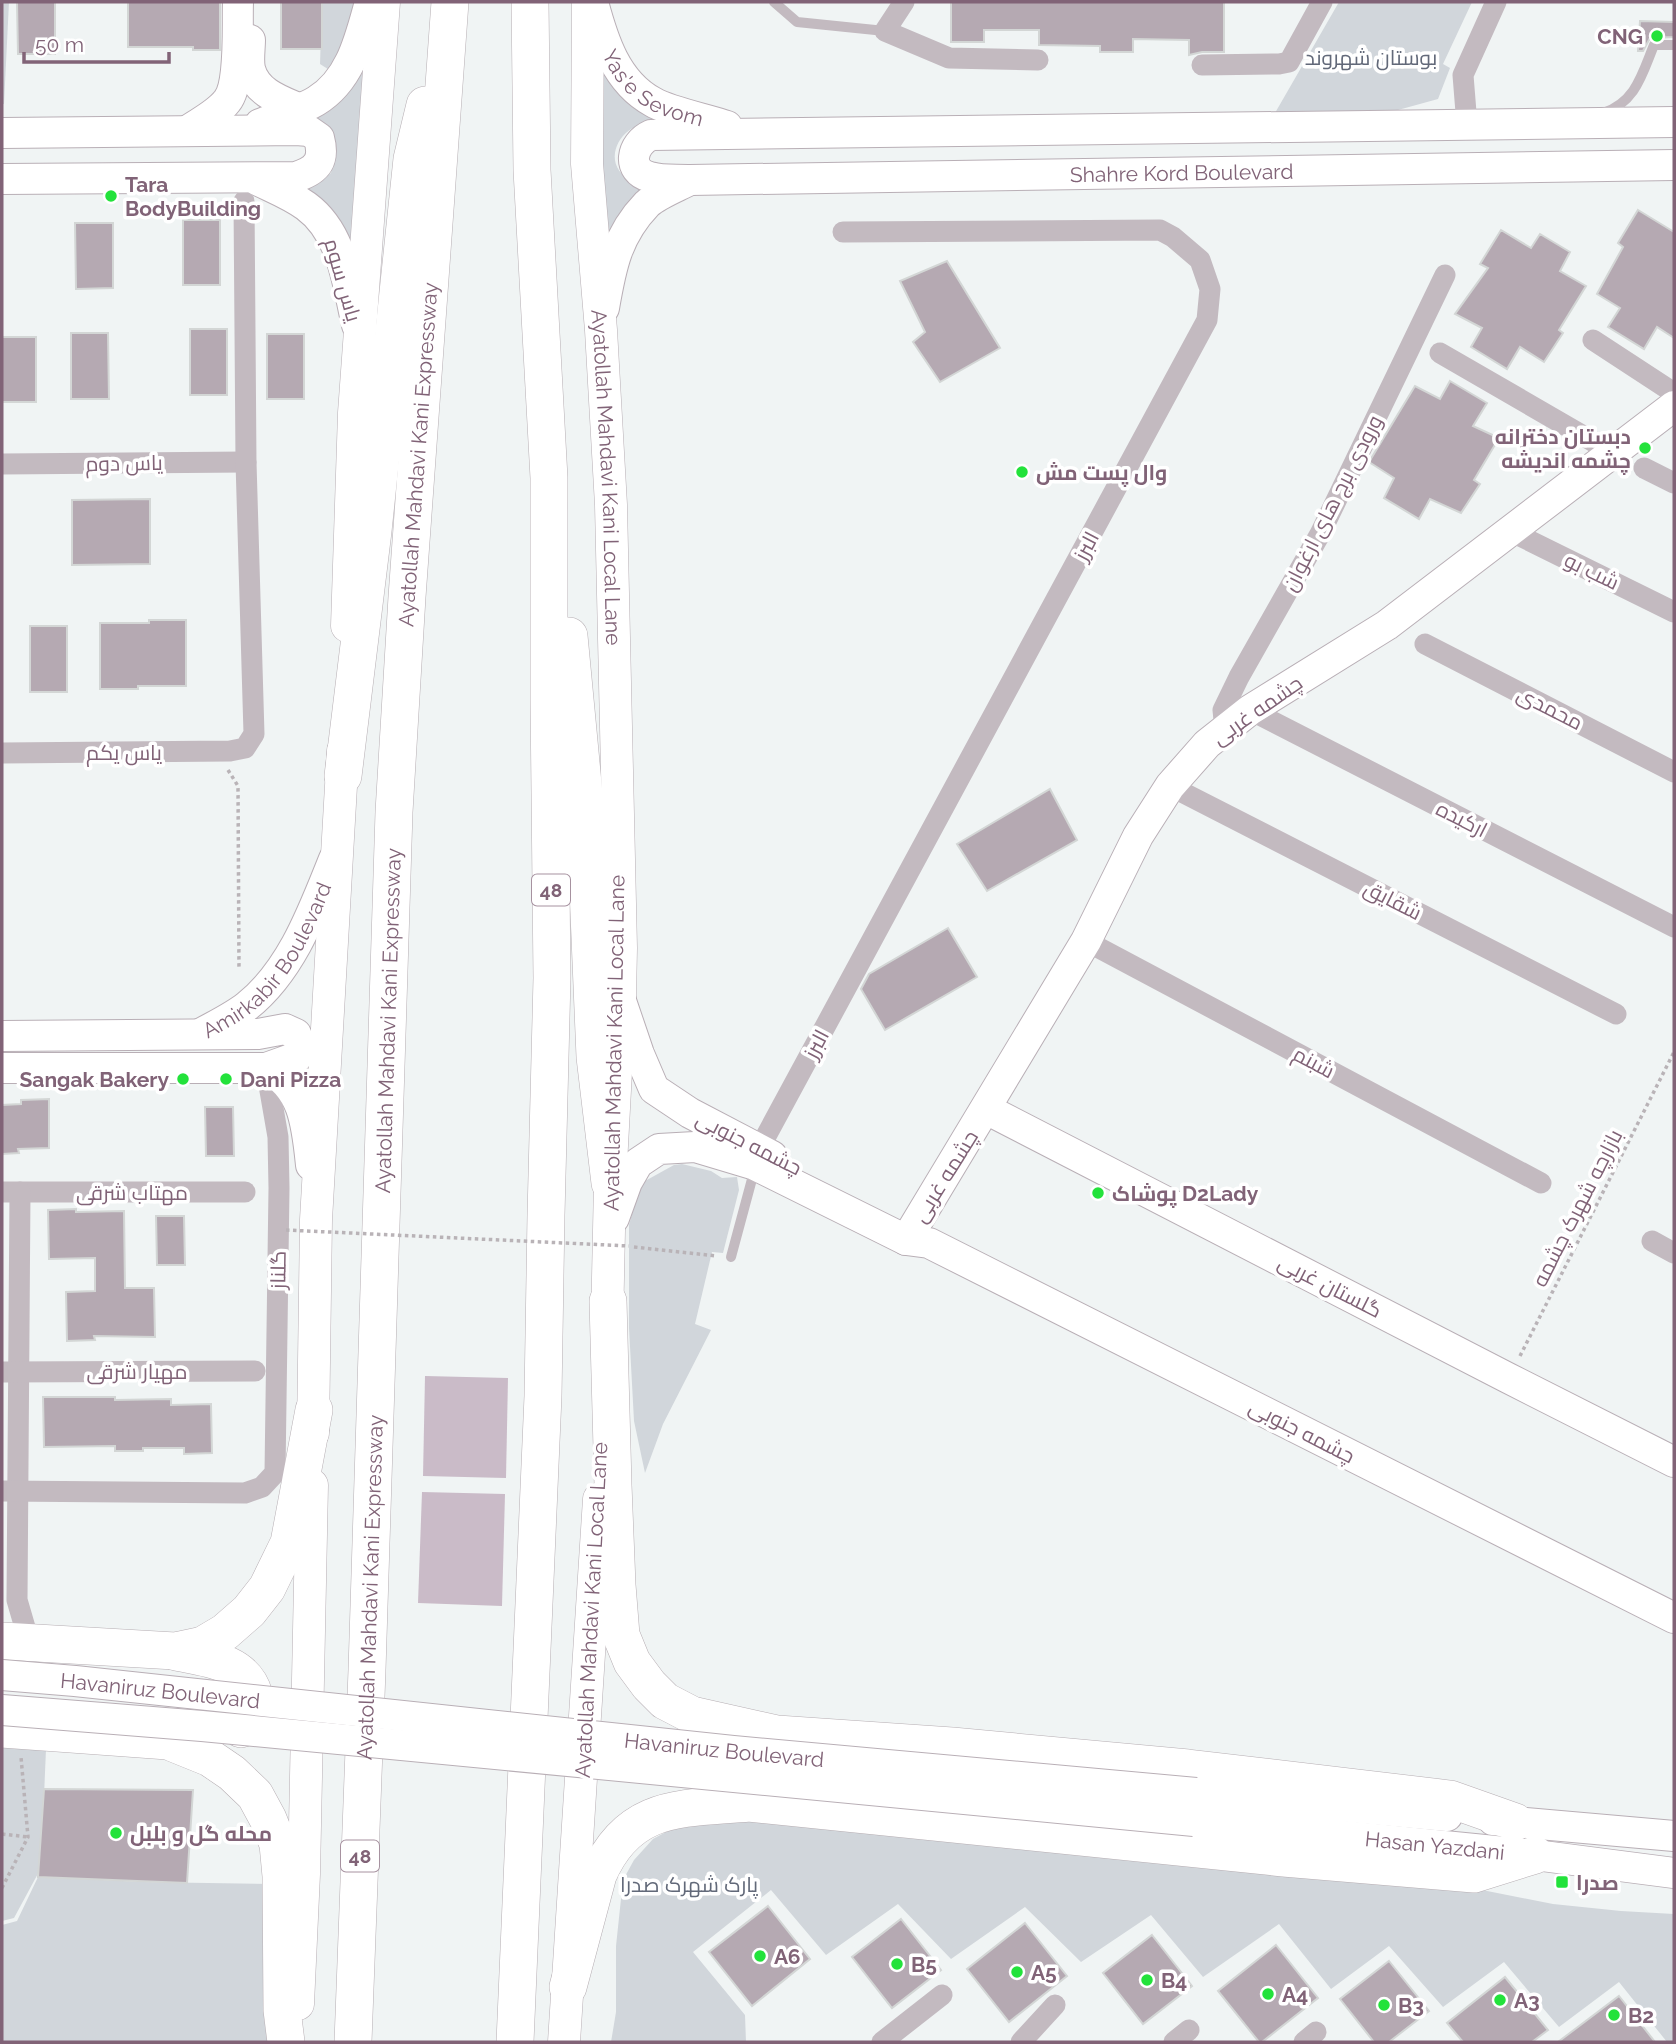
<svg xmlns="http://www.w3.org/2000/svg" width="1676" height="2044" viewBox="0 0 1676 2044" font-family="Raleway,Cairo,sans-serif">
<rect width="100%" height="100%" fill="#f0f4f4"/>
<g fill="#d1d6db">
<polygon points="2,2 9,2 4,104 2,104"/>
<polygon points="322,2 354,2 351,38 331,71 320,64"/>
<polygon points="1339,2 1472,2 1443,64 1450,68 1438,99 1398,110 1275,113"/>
<polygon points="372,25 352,280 297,191 310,187 331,173 334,159 313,122 314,114"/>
<path d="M595 36 683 120C669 122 652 121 639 125 619 132 606 157 622 174 630 182 643 186 652 190L603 253Z"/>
<polygon points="682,1164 711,1171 722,1178 737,1177 739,1190 723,1253 712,1252 695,1324 711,1330 663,1424 645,1473 634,1421 629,1328 629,1225 637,1195 645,1181 674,1165"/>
<polygon points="2,1747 46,1749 41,1868 14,1918 2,1921"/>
<polygon points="775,1819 1437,1881 1553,1904 1621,1911 1674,1914 1674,2042 1667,2042 1619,1982 1559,2027 1504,1962 1443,2007 1389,1946 1331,1989 1279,1924 1203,1977 1151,1915 1081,1962 1025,1907 951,1959 898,1904 826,1955 771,1890 693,1952 745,2015 746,2042 611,2042 616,2012 616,1946 623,1880 634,1860 653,1839 675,1827"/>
<polygon points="38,1877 144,1882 274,1884 275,2042 2,2042 2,1925 17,1921"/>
</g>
<g fill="#cabbc8">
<polygon points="425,1376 508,1378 506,1478 423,1476"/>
<polygon points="422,1492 505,1494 502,1606 418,1603"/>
</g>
<g fill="#b5a9b2" stroke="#d3d6d5" stroke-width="2">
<polygon points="17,2 55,2 55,54 18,54"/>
<polygon points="128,2 220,2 220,50 193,50 193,47 128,47"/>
<rect x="281" y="2" width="41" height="47"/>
<polygon points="951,2 1224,2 1224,52 1202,52 1189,55 1189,40 1133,39 1133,52 1100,52 1100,46 1039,45 1039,30 984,30 984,42 951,42"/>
<polygon points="1640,21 1674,22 1674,37 1650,38 1643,51 1638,51"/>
<polygon points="1638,210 1674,232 1674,338 1657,327 1644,349 1608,327 1620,308 1597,294 1623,247 1618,243"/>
<rect x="183" y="220" width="37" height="65"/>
<polygon points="75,223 113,223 113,288 76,289"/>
<polygon points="1501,230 1531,248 1540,234 1570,252 1560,271 1586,286 1559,330 1563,333 1544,362 1520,347 1507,369 1471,347 1482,328 1455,314 1488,268 1480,264"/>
<polygon points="947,261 1000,348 940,382 913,342 925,332 900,281"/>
<rect x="190" y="329" width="37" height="66"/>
<polygon points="71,333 108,333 109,399 71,399"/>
<rect x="267" y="334" width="37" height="65"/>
<rect x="2" y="337" width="34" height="65"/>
<polygon points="1450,381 1487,403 1473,426 1499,438 1474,480 1480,484 1461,513 1430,499 1419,519 1384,498 1394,478 1369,462 1415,386 1440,399"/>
<polygon points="150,499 150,564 72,565 72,500"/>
<polygon points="149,620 186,620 186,686 138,686 138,689 100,689 100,623 149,623"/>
<rect x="30" y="626" width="37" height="66"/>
<polygon points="1050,789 1077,840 987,891 957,844"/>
<polygon points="948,928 977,977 885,1030 861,989 869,974"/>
<polygon points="49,1099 49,1148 18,1149 19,1153 2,1154 2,1105 21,1104 21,1100"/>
<polygon points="205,1107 233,1107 234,1156 206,1156"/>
<polygon points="76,1209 76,1212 124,1211 125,1288 154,1288 155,1337 94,1336 95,1340 67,1341 66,1292 95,1291 95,1258 49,1259 48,1210"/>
<polygon points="156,1216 184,1216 185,1265 157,1265"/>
<polygon points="43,1397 115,1397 115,1400 171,1399 171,1405 211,1404 212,1453 184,1454 184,1448 143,1448 143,1451 115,1451 115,1446 44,1447"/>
<polygon points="44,1789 193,1790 187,1883 38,1877"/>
<polygon points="768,1906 810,1959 752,2006 709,1952"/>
<polygon points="901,1919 941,1970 892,2008 852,1957"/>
<polygon points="1025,1923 1067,1976 1009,2022 967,1969"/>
<polygon points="1152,1935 1192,1986 1143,2024 1103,1973"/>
<polygon points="1276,1945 1318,1998 1262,2042 1259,2042 1218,1991"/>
<polygon points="1389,1961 1429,2011 1389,2042 1374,2042 1340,1999"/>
<polygon points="1505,1977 1548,2030 1532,2042 1463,2042 1447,2023"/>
<polygon points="1619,1996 1655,2042 1558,2042"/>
</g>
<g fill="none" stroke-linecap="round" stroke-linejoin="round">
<defs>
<g id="secondary">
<path id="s1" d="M593 2C603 40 616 82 653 102 670 112 707 119 727 126"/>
<path d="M250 40C250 48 248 60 250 69 256 92 279 100 298 108"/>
<path id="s2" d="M1674 122 651 135C631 144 626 171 650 177 662 181 677 179 690 180L1674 165"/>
<path d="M260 124C278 117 299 111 316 101 351 80 360 38 370 2"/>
<path d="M187 131C200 122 217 114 227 101 241 84 237 25 238 2"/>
<path d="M2 133 296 130 309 131 319 138C325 160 318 170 296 177L2 179"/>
<path d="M257 180C273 188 291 195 306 206 343 233 347 283 357 325"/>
<path d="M604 308C611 267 617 235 647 204 658 194 677 187 690 180"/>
<polyline points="621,1001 639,1054 654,1089 690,1113 772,1156"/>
<path id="s3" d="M200 1034C216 1025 233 1017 247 1006 292 970 313 911 334 859"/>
<polyline points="2,1036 258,1034 285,1029 296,1034 301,1046 297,1057 266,1068"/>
<path d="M2 1068H266C304 1087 307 1126 311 1165"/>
<polyline points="986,1109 1508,1378 1674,1462"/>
<polyline points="614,1218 627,1182 638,1163 659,1149 695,1147 755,1165 906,1240 929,1243 1674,1618"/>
<polyline points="906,1240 1086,941 1138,836 1170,786 1207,744 1250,710 1387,625 1674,406"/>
<polyline points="1196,1793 1447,1816"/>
<polyline points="1493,1820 1674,1836"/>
<path id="s4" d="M1194 1821 1535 1855 1674 1873"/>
</g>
<g id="primary">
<path id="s5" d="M588 2 587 164 601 330 611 505 621 948 620 996 610 1183 607 1325"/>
<polyline points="347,626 354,413 384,2"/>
<polyline points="313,1433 316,1220 343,751"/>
<polyline points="298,2004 304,1874 312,1485"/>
<polyline points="564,2042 599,1499"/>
</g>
<g id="highway">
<polyline points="569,636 584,794 595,1057 610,1183"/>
<polyline points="343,776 373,531 412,159 425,105"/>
<polyline points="608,1301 613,1485 617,1585 621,1635 632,1662 649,1685 665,1701 692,1715 777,1734 952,1746 1188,1768 1375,1790 1450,1799 1515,1822"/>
<polyline points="2,1641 175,1651 203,1645 225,1632 249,1611 267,1588 289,1543 314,1410"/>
<path d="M176 1652C205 1658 245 1661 254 1695 258 1709 250 1720 241 1729"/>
<polyline points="2,1729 168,1741 210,1758 232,1773 255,1795 268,1819 278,1844 281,1876 282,2010 286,2042"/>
<path d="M568 1987 598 1875C629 1803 682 1809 749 1803L1284 1858 1474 1874 1535 1855"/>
<path id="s6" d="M353 2042 367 1670 394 812 407 597 450 2"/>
<polyline points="515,2042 543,1396 546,1215 552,978 549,700 549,478 532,170 530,2"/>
</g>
</defs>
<use href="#secondary" stroke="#b9afb6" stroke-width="32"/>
<use href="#primary" stroke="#b7aeb4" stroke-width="33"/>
<use href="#highway" stroke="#b6aeb3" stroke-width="38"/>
<g stroke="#b9b3b7" stroke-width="3.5" stroke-dasharray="3.5 3.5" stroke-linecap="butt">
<polyline points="228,770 238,786 239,970"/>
<polyline points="634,1247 717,1256"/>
<polyline points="1520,1356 1674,1052"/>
<polyline points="2,1834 28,1837"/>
<polyline points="2,1888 28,1837 21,1757"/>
</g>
<g stroke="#c3bac0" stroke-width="10">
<polyline points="774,2 797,22 885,31"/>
<path d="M1603 113C1636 102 1642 74 1654 45H1674"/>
<polyline points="731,1257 755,1168"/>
</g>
<g stroke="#c3bac0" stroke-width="21">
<polyline points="904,2 885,31 949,58 1038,60"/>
<polyline points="1202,65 1279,64 1289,62 1322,2"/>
<polyline points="1467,125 1463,75 1496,2"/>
<polyline points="1593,340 1674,393"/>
<polyline points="1440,353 1613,453"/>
<polyline points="2,464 246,462"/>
<polyline points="1644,468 1674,483"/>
<polyline points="1510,531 1674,612"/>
<polyline points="1425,644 1674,772"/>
<polyline points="1250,710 1674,927"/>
<polyline points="1225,730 1223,710 1239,677 1320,534 1445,275"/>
<polyline points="2,753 230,751 245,748 254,734 246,462 244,201"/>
<polyline points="1170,786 1616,1014"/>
<polyline points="1086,941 1541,1183"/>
<polyline points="759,1149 1207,320 1210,289 1200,260 1173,237 1160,230 843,232"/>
<polyline points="2,1192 245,1192"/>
<polyline points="20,1192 17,1600 26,1631 39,1643"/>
<polyline points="1652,1241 1674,1253"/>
<polyline points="2,1372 255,1371"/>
<polyline points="2,1491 245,1493 262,1487 275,1473 279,1188 278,1137 266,1068"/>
<polyline points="882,2042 942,1995"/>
<polyline points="1021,2042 1055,2005"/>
<polyline points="1174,2042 1189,2030"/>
<polyline points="1304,2042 1316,2032"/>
</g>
<use href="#secondary" stroke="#fff" stroke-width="30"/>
<use href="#primary" stroke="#fff" stroke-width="32"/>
<use href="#highway" stroke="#fff" stroke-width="37"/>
<defs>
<g id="secondary-bridge">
<path id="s7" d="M2 1675 75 1681 733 1751 1196 1793"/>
<polyline points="2,1710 202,1726 1194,1821"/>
</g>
</defs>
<use href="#secondary-bridge" stroke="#b9afb6" stroke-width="32" stroke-linecap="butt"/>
<polyline stroke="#b9b3b7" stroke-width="3.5" stroke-dasharray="3.5 3.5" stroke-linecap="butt" points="286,1230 629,1246"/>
<use href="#secondary-bridge" stroke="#fff" stroke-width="30"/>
</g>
<g fill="#23e23b" stroke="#fff" stroke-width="2.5">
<circle cx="1657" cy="36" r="7"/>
<circle cx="111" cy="196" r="7"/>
<circle cx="1645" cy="448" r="7"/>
<circle cx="1022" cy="472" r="7"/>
<circle cx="183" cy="1079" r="7"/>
<circle cx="226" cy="1079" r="7"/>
<circle cx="1098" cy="1193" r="7"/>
<circle cx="116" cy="1833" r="7"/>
<rect x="1555" y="1875" width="14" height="14" rx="3.5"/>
<circle cx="760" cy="1956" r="7"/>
<circle cx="897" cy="1964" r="7"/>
<circle cx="1017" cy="1972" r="7"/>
<circle cx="1147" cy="1980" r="7"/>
<circle cx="1268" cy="1994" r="7"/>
<circle cx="1500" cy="2000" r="7"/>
<circle cx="1384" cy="2005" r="7"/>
<circle cx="1614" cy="2015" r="7"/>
</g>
<g text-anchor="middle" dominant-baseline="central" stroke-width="7" stroke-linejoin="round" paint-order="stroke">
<g fill="#fff" stroke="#a792a0" stroke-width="2">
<rect x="532" y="874.5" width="38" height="31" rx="5"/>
<rect x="341" y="1840.5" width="38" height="31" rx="5"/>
</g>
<g font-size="19" font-weight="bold" fill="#816377">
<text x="551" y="890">48</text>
<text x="360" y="1856">48</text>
</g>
<g font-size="21" font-weight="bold" fill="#816377" stroke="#fff" text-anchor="start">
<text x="1643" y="36" text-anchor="end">CNG</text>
<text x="125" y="184">Tara<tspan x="125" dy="24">BodyBuilding</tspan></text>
<text x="1631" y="436" text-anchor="end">دبستان دخترانه<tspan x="1631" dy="24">چشمه اندیشه</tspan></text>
<text x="1036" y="472">وال پست مش</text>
<text x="169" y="1079" text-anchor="end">Sangak Bakery</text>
<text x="240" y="1079">Dani Pizza</text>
<text x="1112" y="1193">پوشاک D2Lady</text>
<text x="130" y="1833">محله گل و بلبل</text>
<text x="1576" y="1882">صدرا</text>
<text x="774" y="1956">A6</text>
<text x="911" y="1964">B5</text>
<text x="1031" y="1972">A5</text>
<text x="1161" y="1980">B4</text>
<text x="1282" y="1994">A4</text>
<text x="1514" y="2000">A3</text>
<text x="1398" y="2005">B3</text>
<text x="1628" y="2015">B2</text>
</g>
<g font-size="21" fill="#626979" stroke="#fff">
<text x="1371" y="57">بوستان شهروند</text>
<text x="689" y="1884">پارک شهرک صدرا</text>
</g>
<g font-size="21" fill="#816377" stroke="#fff">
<text stroke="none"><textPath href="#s1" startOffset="112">Yas'e Sevom</textPath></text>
<text stroke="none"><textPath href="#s2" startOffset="1612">Shahre Kord Boulevard</textPath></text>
<text transform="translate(343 280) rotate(74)">یاس سوم</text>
<text stroke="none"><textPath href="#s6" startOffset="1589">Ayatollah Mahdavi Kani Expressway</textPath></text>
<text transform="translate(124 463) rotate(-1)">یاس دوم</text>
<text stroke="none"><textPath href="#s5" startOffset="476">Ayatollah Mahdavi Kani Local Lane</textPath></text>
<text transform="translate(1332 503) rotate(-63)">ورودی برج های ارغوان</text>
<text transform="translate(1086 546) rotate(-62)">البرز</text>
<text transform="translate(1592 571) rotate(26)">شب بو</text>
<text transform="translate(1550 708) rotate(27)">محمدی</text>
<text transform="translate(1257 710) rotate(-35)">چشمه غربی</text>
<text x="124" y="752">یاس یکم</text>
<text transform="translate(1462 819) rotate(27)">ارکیده</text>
<text transform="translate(1393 900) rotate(27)">شقایق</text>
<text stroke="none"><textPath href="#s3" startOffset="103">Amirkabir Boulevard</textPath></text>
<text stroke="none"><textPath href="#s6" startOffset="1022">Ayatollah Mahdavi Kani Expressway</textPath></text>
<text transform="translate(614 1043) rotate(-89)">Ayatollah Mahdavi Kani Local Lane</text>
<text transform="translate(816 1044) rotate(-62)">البرز</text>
<text transform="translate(1314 1062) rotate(28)">شبنم</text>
<text transform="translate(749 1143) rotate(27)">چشمه جنوبی</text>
<text transform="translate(945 1176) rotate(-58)">چشمه غربی</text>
<text x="132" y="1192">مهتاب شرقی</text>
<text transform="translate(1577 1208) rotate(-63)">بازارچه شهرک چشمه</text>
<text transform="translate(278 1270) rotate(-89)">گلناز</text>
<text transform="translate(1330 1286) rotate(27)">گلستان غربی</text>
<text x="137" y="1371">مهیار شرقی</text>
<text transform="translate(1302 1431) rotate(27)">چشمه جنوبی</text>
<text stroke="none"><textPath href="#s6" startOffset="455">Ayatollah Mahdavi Kani Expressway</textPath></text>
<text transform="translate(591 1610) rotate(-87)">Ayatollah Mahdavi Kani Local Lane</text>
<text stroke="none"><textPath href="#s7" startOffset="159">Havaniruz Boulevard</textPath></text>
<text stroke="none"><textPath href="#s7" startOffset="726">Havaniruz Boulevard</textPath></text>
<text stroke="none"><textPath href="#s4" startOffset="242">Hasan Yazdani</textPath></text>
</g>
</g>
<rect width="1676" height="2044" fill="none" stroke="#816377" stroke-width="7"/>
<path d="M24 52v10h145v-10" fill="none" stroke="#816377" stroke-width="3.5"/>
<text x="35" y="52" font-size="21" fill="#816377" stroke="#ffffff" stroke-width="5" paint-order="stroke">50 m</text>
</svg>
